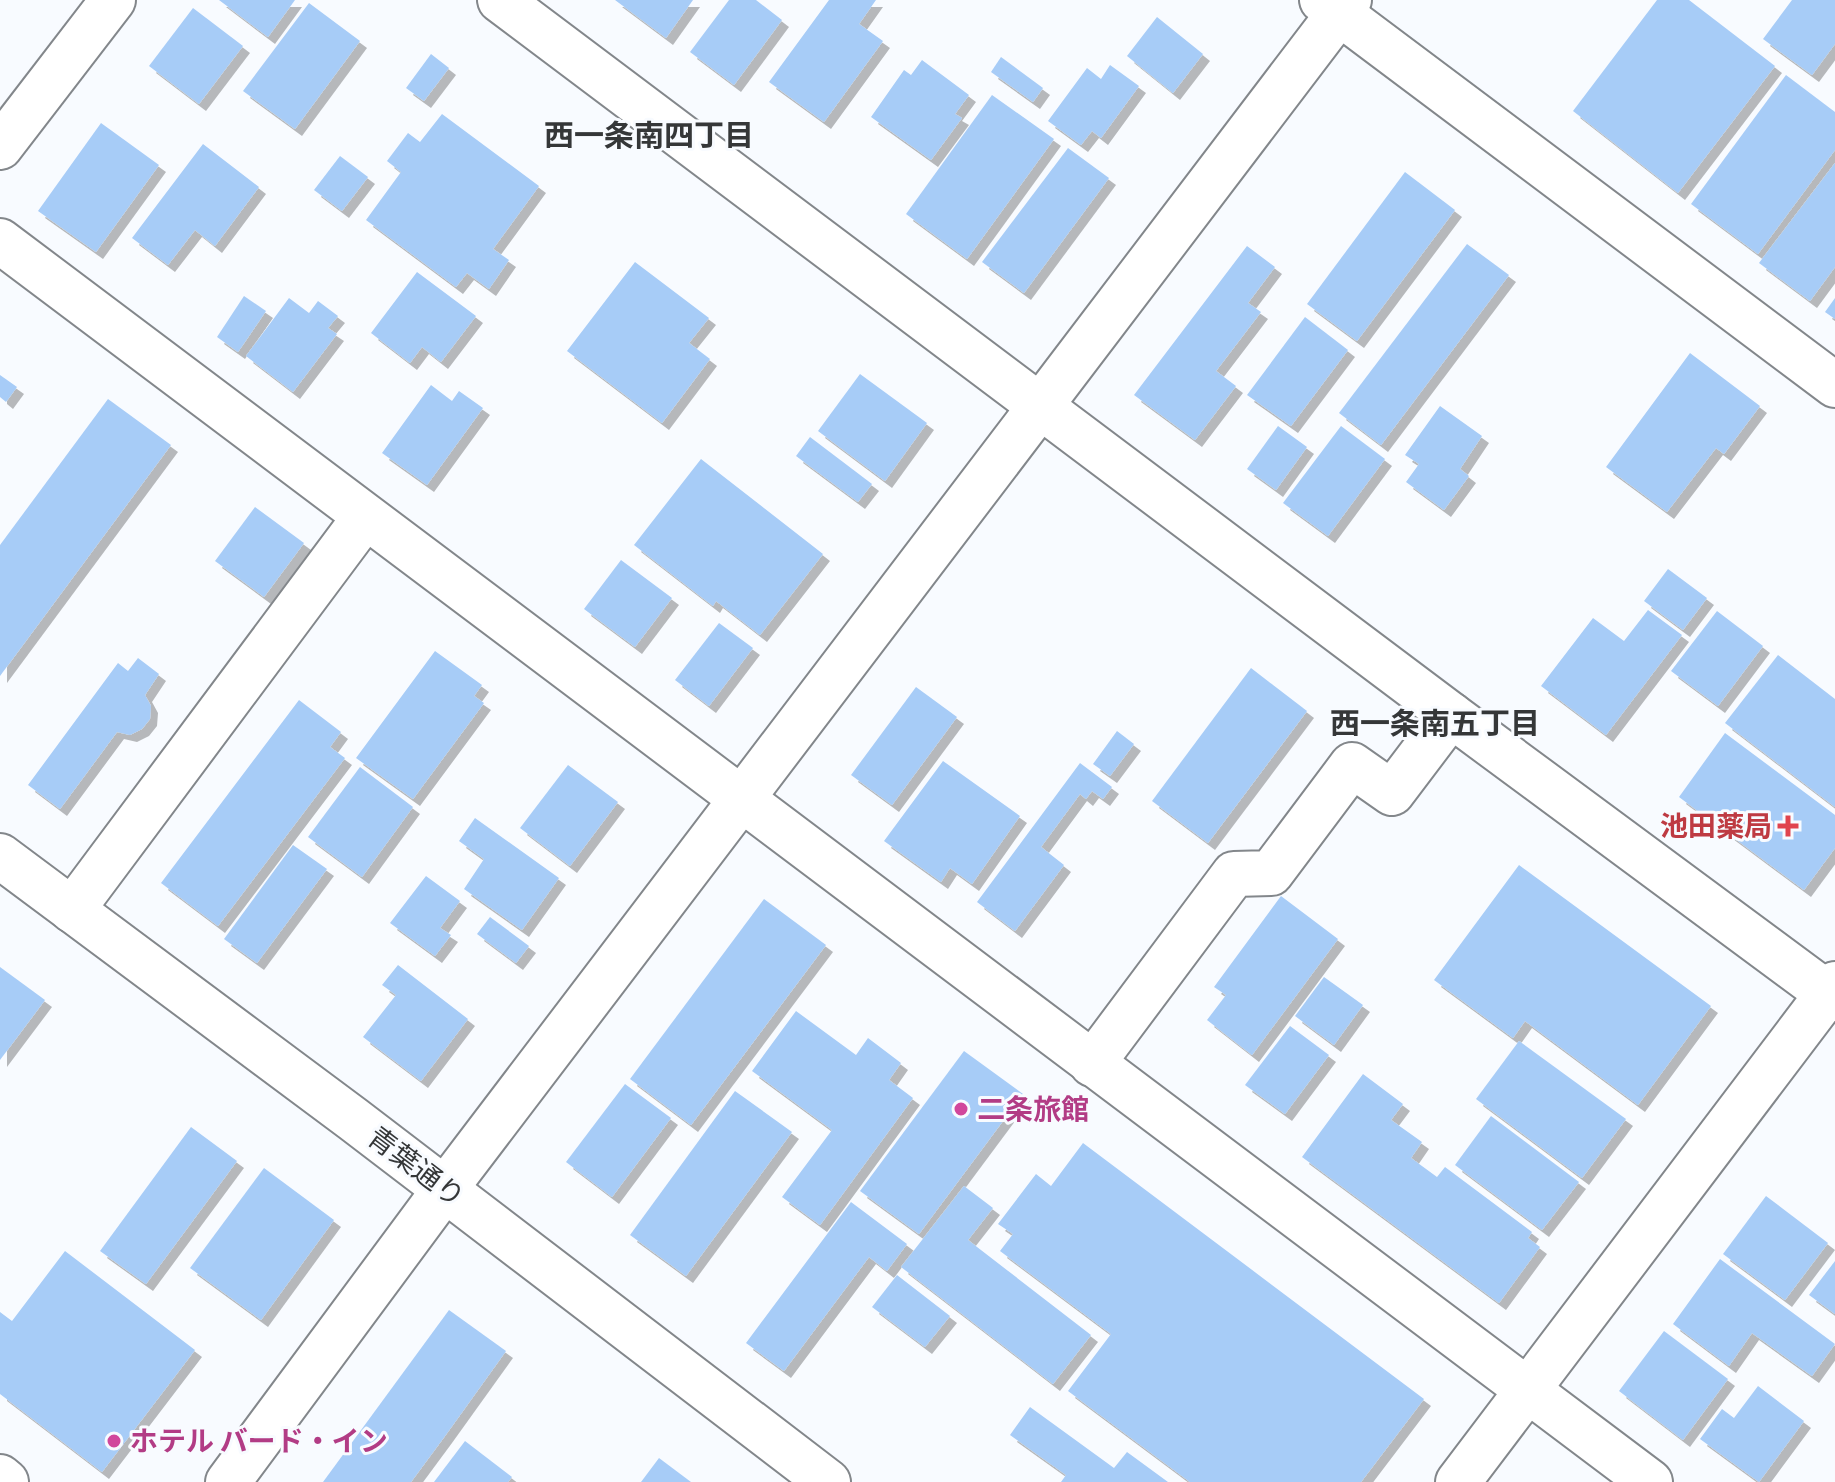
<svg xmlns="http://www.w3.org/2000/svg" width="1835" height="1482" viewBox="0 0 1835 1482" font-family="'Fira Sans Condensed','Noto Sans JP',sans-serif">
<defs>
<filter id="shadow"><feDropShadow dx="7" dy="7" stdDeviation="0" flood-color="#0004"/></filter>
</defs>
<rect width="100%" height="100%" fill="#f8fbff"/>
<g fill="#a7ccf7" filter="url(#shadow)">
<polygon points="219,0 295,0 268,37"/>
<polygon points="615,0 693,0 666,38"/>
<polygon points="729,0 756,0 782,20 734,85 690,52"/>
<polygon points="829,0 876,0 859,24 883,41 824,122 769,82"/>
<polygon points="1657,0 1689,0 1775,66 1678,193 1573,111"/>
<polygon points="1792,0 1835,0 1835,44 1812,75 1763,39"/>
<polygon points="309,3 360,41 295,129 243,91"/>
<polygon points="193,8 243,46 199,104 149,66"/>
<polygon points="1157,17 1203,54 1173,93 1127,56"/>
<polygon points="431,54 449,68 424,101 406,88"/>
<polygon points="1001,57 1043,88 1033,102 991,72"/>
<polygon points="922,60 969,95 955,114 962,118 931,160 871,117 904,70 911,75"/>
<polygon points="1110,65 1139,86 1101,138 1092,131 1081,145 1048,121 1087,68 1101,79"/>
<polygon points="1786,75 1835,112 1835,150 1758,254 1691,204"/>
<polygon points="992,95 1054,139 967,259 906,214"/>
<polygon points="442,114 539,186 493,249 509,260 489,289 467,273 456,287 366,220 401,172 387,161 408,133 420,142"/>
<polygon points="101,123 159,165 96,252 38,211"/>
<polygon points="203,144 259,187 215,246 195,230 168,265 132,238"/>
<polygon points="1068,148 1109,178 1024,293 982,262"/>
<polygon points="340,156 368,177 342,211 314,190"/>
<polygon points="1835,163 1835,267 1810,301 1759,263"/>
<polygon points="1405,172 1455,210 1357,341 1307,304"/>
<polygon points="1467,244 1509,275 1381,445 1339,413"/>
<polygon points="1247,246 1275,267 1248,303 1261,312 1216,371 1236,386 1195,440 1134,395"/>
<polygon points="635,262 709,318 689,343 710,359 662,423 567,351"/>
<polygon points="417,272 476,316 441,362 422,347 410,363 371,333"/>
<polygon points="244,296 266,311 238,352 217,337"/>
<polygon points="289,298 309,313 318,301 338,316 328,328 337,334 293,392 246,356"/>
<polygon points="1835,298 1835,319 1825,312"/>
<polygon points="1305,317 1348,350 1291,426 1247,395"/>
<polygon points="1690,353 1760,406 1724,454 1716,448 1667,512 1606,467"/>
<polygon points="860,374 927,423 885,481 818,431"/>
<polygon points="0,375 17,387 6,402 0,397"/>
<polygon points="431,385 452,401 459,391 483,408 427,485 382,453"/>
<polygon points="108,399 171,445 0,676 0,545"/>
<polygon points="1440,406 1482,436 1460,469 1469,476 1444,510 1406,482 1419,464 1405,455"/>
<polygon points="1278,426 1307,447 1276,490 1247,469"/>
<polygon points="1341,426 1385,459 1328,536 1283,503"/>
<polygon points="810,437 872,484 858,502 796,456"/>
<polygon points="701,459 823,554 760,635 716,601 713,606 634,545"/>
<polygon points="255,507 304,543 264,597 215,561"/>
<polygon points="621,560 672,598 635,647 584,609"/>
<polygon points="1668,569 1707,598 1683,630 1644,601"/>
<polygon points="1648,610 1682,635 1606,735 1541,686 1593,618 1624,641"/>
<polygon points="1717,611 1763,646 1718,706 1671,671"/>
<polygon points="719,623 753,648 709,706 675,680"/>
<polygon points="435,651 482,685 474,696 484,703 413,799 356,758"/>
<polygon points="1778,655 1835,699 1835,807 1725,723"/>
<polygon points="138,658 159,674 145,695 151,706 150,719 142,729 130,735 117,732 60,809 28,785 118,663 128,671"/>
<polygon points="1251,668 1307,711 1208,843 1152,801"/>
<polygon points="916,687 957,717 892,805 851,775"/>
<polygon points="299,700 341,732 330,747 345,758 218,926 161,883"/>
<polygon points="1117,731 1134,744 1110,776 1093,764"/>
<polygon points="1725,733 1835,815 1835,848 1804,890 1679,797"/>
<polygon points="943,761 1020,816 972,884 950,868 941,882 884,841"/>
<polygon points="1080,763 1112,787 1103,799 1092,791 1086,799 1080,794 1041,847 1064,865 1015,931 977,902"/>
<polygon points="568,765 618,802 570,866 520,828"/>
<polygon points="360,767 413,807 362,877 308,837"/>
<polygon points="475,818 559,878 522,930 464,889 484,859 459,841"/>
<polygon points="293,845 327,869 257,963 224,939"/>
<polygon points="1519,865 1711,1006 1638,1105 1525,1021 1513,1038 1434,980"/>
<polygon points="426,876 460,901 440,928 451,935 435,956 390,923"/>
<polygon points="1281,896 1338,939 1252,1055 1207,1020 1226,995 1214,987"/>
<polygon points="764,899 826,945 691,1125 630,1079"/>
<polygon points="490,917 529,946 516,963 477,934"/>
<polygon points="398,965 468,1019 421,1081 363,1037 396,995 382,985"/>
<polygon points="0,967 45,1000 0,1060"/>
<polygon points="1324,977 1363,1005 1334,1045 1295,1016"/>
<polygon points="796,1011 856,1055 868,1038 901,1063 889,1080 913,1098 820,1225 782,1197 832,1130 752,1071"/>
<polygon points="1290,1026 1329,1055 1285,1114 1245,1085"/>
<polygon points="1519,1041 1626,1119 1582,1178 1476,1099"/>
<polygon points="964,1051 1023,1094 919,1234 860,1191"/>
<polygon points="1363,1074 1403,1104 1391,1120 1422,1142 1411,1158 1437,1177 1445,1167 1532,1232 1528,1238 1540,1247 1499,1303 1302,1157"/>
<polygon points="625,1084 671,1118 612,1197 566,1162"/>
<polygon points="735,1091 792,1132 686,1276 630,1235"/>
<polygon points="1491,1116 1579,1182 1542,1230 1455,1165"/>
<polygon points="191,1127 237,1161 146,1284 100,1251"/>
<polygon points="1083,1143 1424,1399 1361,1482 1190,1482 1068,1391 1111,1334 1000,1251 1013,1234 998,1224 1036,1174 1051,1186"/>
<polygon points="264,1168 334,1220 261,1320 190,1268"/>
<polygon points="964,1186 993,1208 968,1240 1091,1335 1053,1384 901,1267"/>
<polygon points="1766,1196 1828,1243 1785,1300 1723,1254"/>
<polygon points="851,1202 907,1244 887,1271 869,1257 784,1371 746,1343"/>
<polygon points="65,1251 195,1350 102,1472 0,1394 0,1312 12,1321"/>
<polygon points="1720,1259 1835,1344 1812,1376 1752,1333 1729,1366 1673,1324"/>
<polygon points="1835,1261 1835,1314 1809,1295"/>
<polygon points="897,1275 950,1316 925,1347 872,1307"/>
<polygon points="449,1310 506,1351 445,1436 411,1482 323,1482"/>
<polygon points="1664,1331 1728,1379 1683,1440 1619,1391"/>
<polygon points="1758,1386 1804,1421 1759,1482 1700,1439 1722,1409 1734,1418"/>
<polygon points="1030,1407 1114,1468 1127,1452 1168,1482 1061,1482 1066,1475 1010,1435"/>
<polygon points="465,1441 512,1477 508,1482 434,1482"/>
<polygon points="659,1458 691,1482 641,1482"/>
</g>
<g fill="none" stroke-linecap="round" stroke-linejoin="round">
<defs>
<g id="minor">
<polyline points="500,0 1451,715 1835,999"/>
<polyline points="1322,0 1835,385"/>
<polyline points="0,147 113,0"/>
<polyline points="0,241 1650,1482"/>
<polyline points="0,856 353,1119 828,1482"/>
<polyline points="72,910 365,517"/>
<polyline points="1092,1064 1234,874 1271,873 1352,765 1392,793 1451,715"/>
<polyline points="0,1477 6,1482"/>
<polyline points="228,1482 445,1189 1349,0"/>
<polyline points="1458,1482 1835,984"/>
</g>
</defs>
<use href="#minor" stroke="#83878b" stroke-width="48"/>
<use href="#minor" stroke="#fff" stroke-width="44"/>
</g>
<path fill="#e0444e" stroke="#f8fbff" stroke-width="3" d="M1784 814h8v8h8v8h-8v8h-8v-8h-8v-8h8z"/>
<g fill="#d1479c" stroke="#f8fbff" stroke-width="3">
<circle cx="961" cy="1109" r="8"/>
<circle cx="114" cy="1441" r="8"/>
</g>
<g text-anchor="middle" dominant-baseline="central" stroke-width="6" stroke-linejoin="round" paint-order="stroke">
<g font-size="28" font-weight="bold" fill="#be3a42" stroke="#f8fbff" text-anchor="end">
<text x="1772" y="826">池田薬局</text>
</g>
<g font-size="28" font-weight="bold" fill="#b23c85" stroke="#f8fbff" text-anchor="start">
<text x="977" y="1109">二条旅館</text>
<text x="130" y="1441">ホテル バード・イン</text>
</g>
<g font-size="28" fill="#353738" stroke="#f8fbff">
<text transform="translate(416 1167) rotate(37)">青葉通り</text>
</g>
<g font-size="30" font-weight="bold" fill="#353738" stroke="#f8fbff">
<text x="649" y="136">西一条南四丁目</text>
<text x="1435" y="724">西一条南五丁目</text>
</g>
</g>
</svg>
